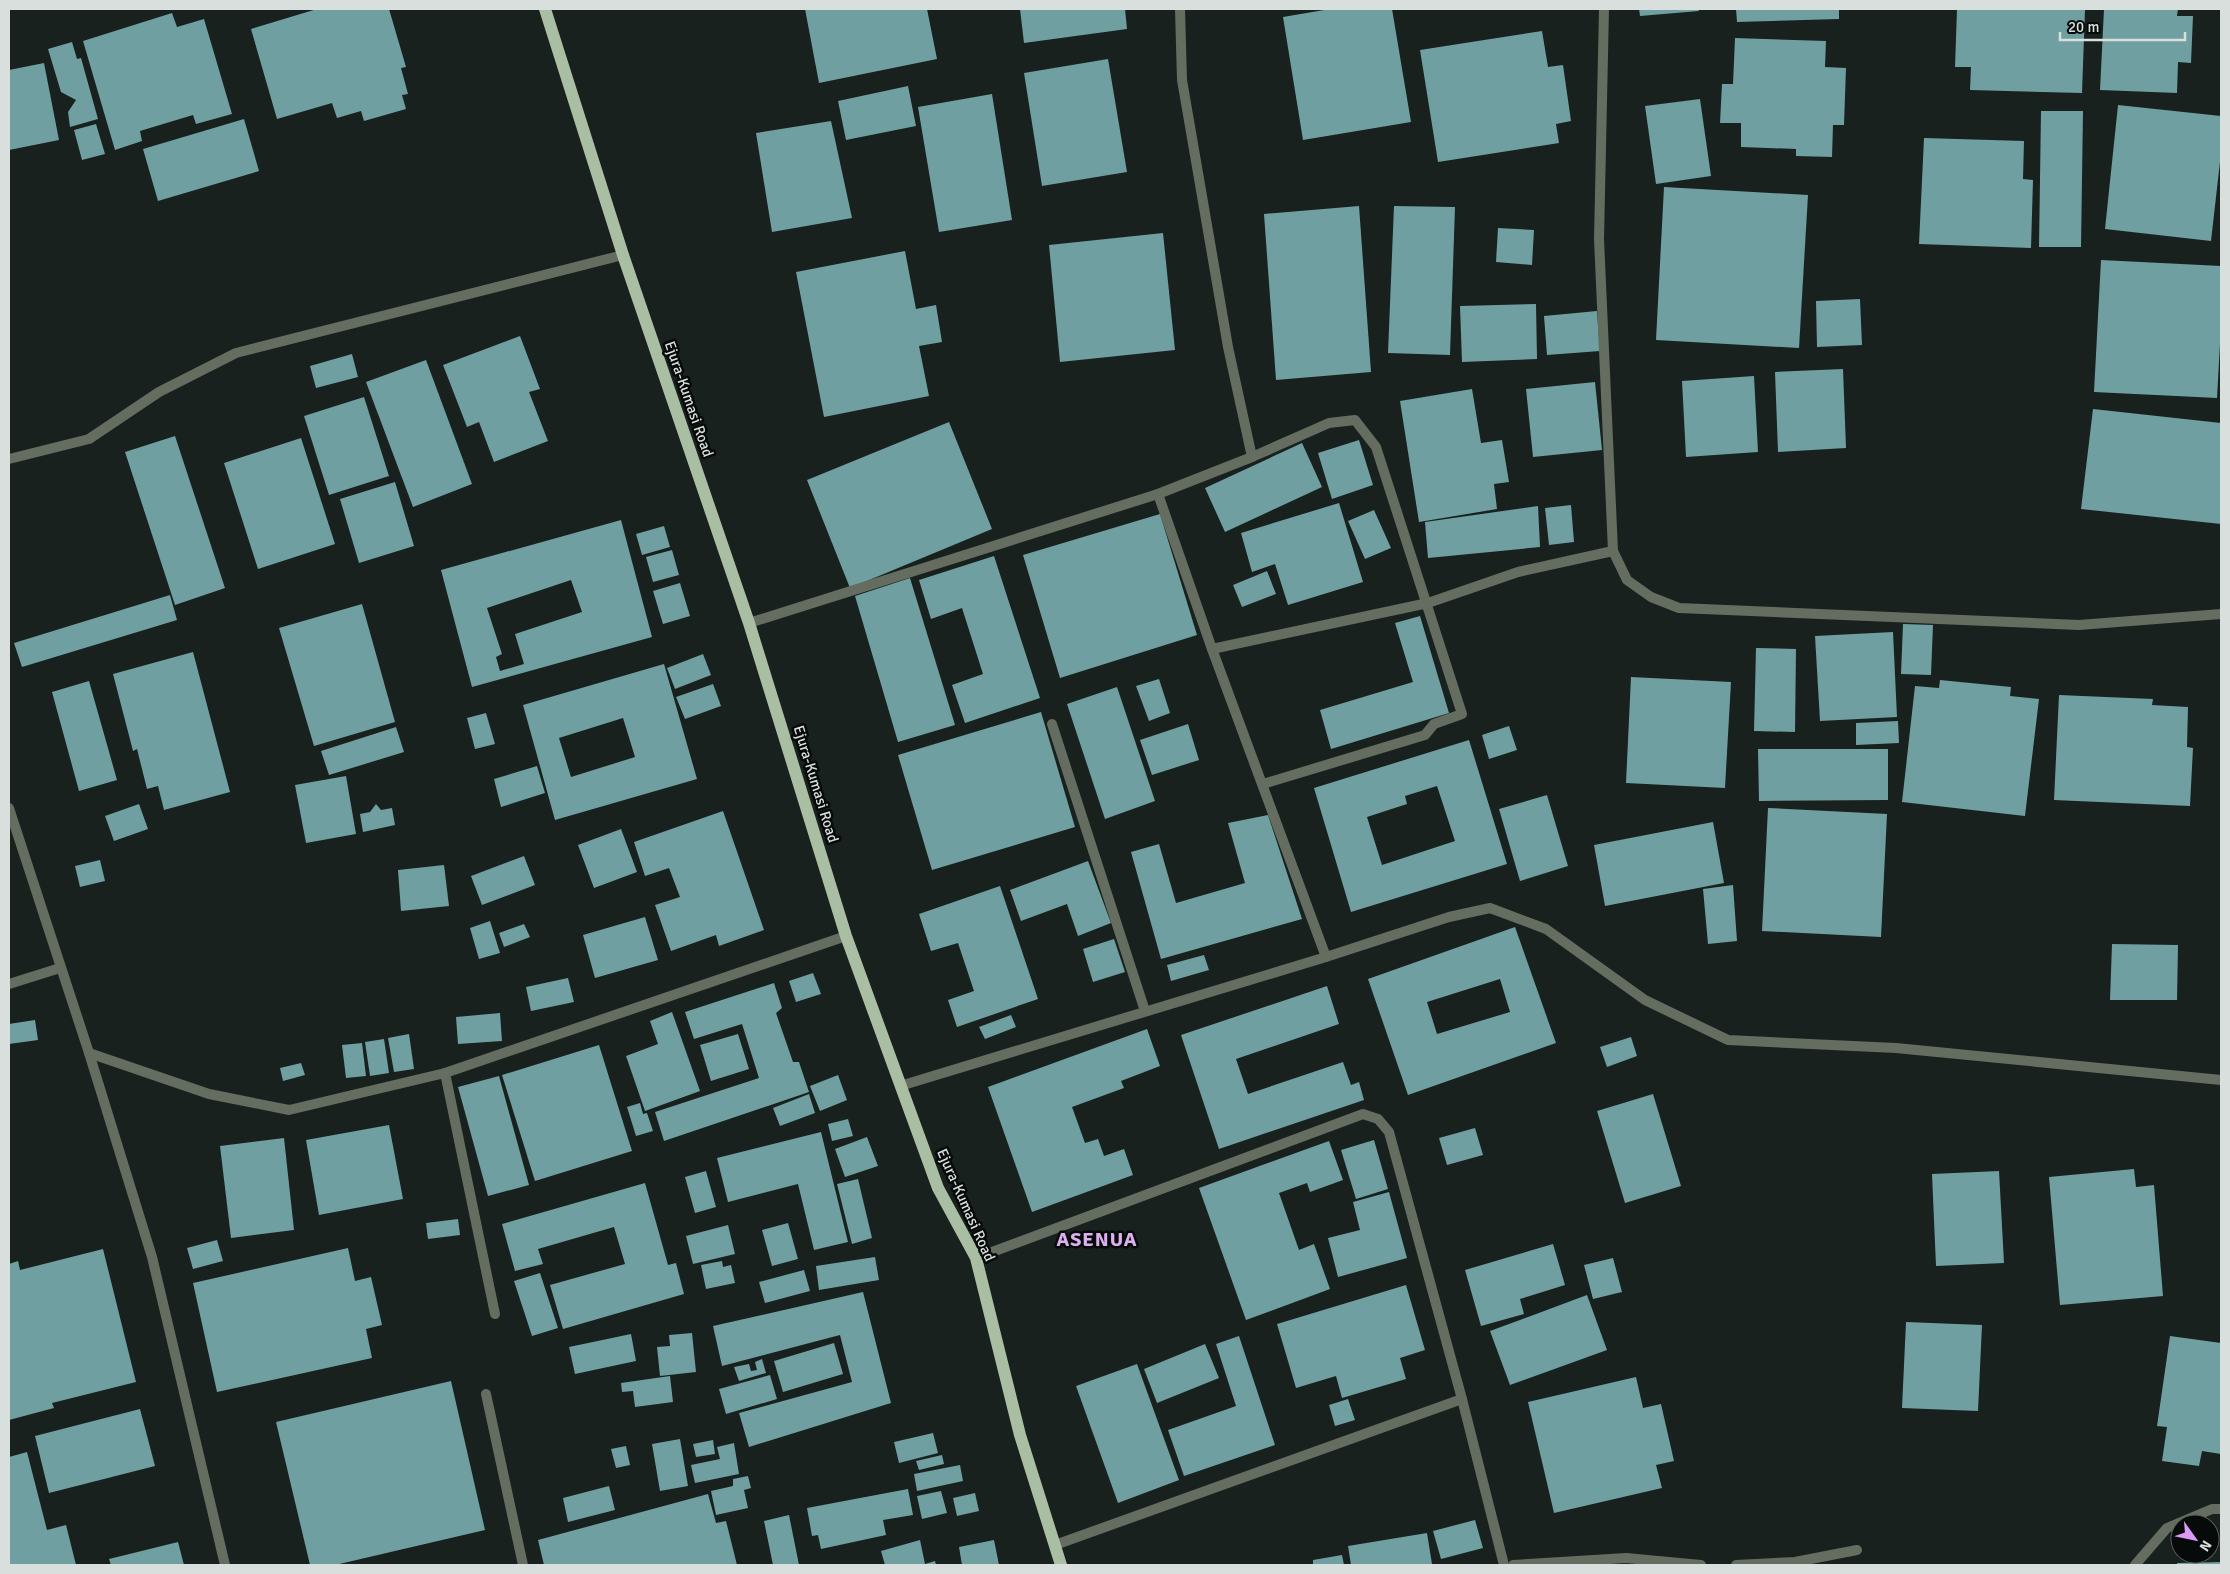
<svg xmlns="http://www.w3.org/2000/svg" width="2230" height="1574" viewBox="0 0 2230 1574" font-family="Signika,sans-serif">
<rect width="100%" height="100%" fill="#18211d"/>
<g fill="#6f9fa0" fill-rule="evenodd">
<polygon points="317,9 389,9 406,67 401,68 408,94 402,95 406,109 364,121 361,111 337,118 332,103 277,119 251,29"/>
<polygon points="805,9 927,9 937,59 819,83"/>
<polygon points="1020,9 1125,9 1127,29 1024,43"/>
<polygon points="1330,9 1392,9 1411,122 1303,140 1283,17"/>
<polygon points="1639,9 1698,9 1699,11 1640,16"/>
<polygon points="1736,9 1839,9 1839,19 1737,22"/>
<polygon points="1957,9 2085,10 2082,93 1970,90 1971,67 1955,67"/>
<polygon points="2104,9 2178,9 2177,16 2193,16 2191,63 2178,62 2177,93 2100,90"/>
<polygon points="172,13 177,27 204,19 232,114 196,124 193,115 140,131 142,141 115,150 83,41"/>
<polygon points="1542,31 1548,67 1563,65 1571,121 1556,124 1559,143 1438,162 1420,50"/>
<polygon points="1735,38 1826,41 1825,67 1846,68 1844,125 1833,125 1832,157 1796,156 1796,149 1741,147 1741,123 1720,123 1722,84 1733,84"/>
<polygon points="72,42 77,59 81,58 98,119 70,127 68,112 76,100 61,92 48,49"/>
<polygon points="1108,59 1127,172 1042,186 1024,73"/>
<polygon points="44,63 59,140 9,150 9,70"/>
<polygon points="908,86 916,126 846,140 838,101"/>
<polygon points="992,94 1012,220 939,232 918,107"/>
<polygon points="1700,99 1711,176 1656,184 1645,106"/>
<polygon points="2118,105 2221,116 2221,153 2211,241 2105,229"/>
<polygon points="2041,111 2083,111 2081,247 2039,247"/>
<polygon points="244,119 259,171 158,201 143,149"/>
<polygon points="831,121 852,218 772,232 756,133"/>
<polygon points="96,124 105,154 82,160 74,130"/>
<polygon points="1924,138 2024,141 2023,179 2033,180 2031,248 1919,244"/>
<polygon points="1664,187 1808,195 1799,348 1656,340"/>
<polygon points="1359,206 1371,372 1276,380 1264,214"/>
<polygon points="1394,206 1455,207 1450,355 1388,353"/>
<polygon points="1498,228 1534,230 1532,265 1496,262"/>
<polygon points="1163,233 1175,350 1060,362 1049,245"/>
<polygon points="905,251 916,309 936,305 942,342 919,346 929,396 824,417 796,272"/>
<polygon points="2101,260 2221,266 2221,326 2217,398 2094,392"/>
<polygon points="1860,299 1862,345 1817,347 1816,301"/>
<polygon points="1536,304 1537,359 1462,362 1460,306"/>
<polygon points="1597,311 1600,351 1547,355 1544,316"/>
<polygon points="520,336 540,389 529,392 548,441 494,462 479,422 467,427 443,365"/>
<polygon points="352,354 358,377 316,388 310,366"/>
<polygon points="426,360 472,484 413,507 366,382"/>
<polygon points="1843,369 1846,448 1778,452 1775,372"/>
<polygon points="1754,376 1758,452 1686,457 1682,381"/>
<polygon points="1595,382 1602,450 1533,457 1526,389"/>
<polygon points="1472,389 1481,443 1502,440 1509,482 1494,484 1497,509 1419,522 1400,401"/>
<polygon points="364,397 389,476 329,495 304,416"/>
<polygon points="2093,409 2221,423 2221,524 2081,509"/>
<polygon points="949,422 992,529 850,588 807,480"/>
<polygon points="175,436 225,588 175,605 125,452"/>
<polygon points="301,438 335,544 258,569 224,463"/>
<polygon points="1359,440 1373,485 1332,499 1318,453"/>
<polygon points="1302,443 1322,487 1225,532 1205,488"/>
<polygon points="395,482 414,546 359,563 340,499"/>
<polygon points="1339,503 1363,582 1288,605 1275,564 1252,572 1241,533"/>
<polygon points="1571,505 1574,542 1549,545 1545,508"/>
<polygon points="1538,506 1540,547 1428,558 1425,522"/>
<polygon points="1374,510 1391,548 1365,559 1348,521"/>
<polygon points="1160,514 1197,635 1060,678 1023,555"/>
<path d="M621 520 652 637 472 687 441 570ZM571 580 582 612 515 634 524 664 500 671 496 657 502 654 487 608Z"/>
<polygon points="664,526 670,547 642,555 636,534"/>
<polygon points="672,550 679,575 653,582 646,557"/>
<polygon points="994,556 1040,698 965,723 952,685 983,674 962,608 931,619 919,580"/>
<polygon points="1267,571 1276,594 1242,607 1233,585"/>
<polygon points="910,578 955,725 898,742 855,596"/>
<polygon points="680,583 690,616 663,624 653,591"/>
<polygon points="170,595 177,620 22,667 14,643"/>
<polygon points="362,604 395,722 314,746 279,628"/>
<polygon points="1420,616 1449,713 1331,749 1320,710 1413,682 1395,623"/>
<polygon points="1903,624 1933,625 1931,675 1901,674"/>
<polygon points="1893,632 1897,717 1820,721 1815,636"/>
<polygon points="1756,648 1796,649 1795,732 1754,731"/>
<polygon points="193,652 230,792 164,810 158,786 147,789 137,749 133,751 113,674"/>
<polygon points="703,654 711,675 675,689 667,668"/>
<path d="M664 664 697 779 555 820 523 705ZM623 718 635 757 571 777 559 738Z"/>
<polygon points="1631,677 1731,682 1725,788 1626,783"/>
<polygon points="1159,679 1170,713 1149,721 1136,686"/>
<polygon points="1940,680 2011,687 2010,696 2039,699 2025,816 1902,802 1915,686 1939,688"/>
<polygon points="89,681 117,780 79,791 52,692"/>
<polygon points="713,684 721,706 685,719 676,697"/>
<polygon points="1117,687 1155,801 1105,819 1067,704"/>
<polygon points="2059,695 2153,699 2152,705 2188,707 2187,747 2193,748 2190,806 2054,800"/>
<polygon points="1041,712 1075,827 932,870 898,755"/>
<polygon points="486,713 495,744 475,749 467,718"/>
<polygon points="1898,721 1899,743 1856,745 1856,723"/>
<polygon points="1188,724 1199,760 1152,775 1140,740"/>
<polygon points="1509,726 1517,750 1489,759 1482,735"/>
<polygon points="396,727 404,752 329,775 321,751"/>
<path d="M1469 740 1507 864 1351 912 1314 788ZM1437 786 1455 841 1382 865 1367 817 1407 804 1405 796Z"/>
<polygon points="1758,749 1888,749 1888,800 1759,801"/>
<polygon points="537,766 545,793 501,807 494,779"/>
<polygon points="346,776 356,834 306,843 295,785"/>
<polygon points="1547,795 1568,866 1520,881 1499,809"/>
<polygon points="139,804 148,829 114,841 105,816"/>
<polygon points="376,804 381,810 392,808 395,825 363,832 360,814 370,812"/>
<polygon points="1768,808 1887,814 1881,937 1762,931"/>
<polygon points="723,811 764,930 719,946 716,935 671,951 655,905 680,897 669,868 645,876 634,842"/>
<polygon points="1268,815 1302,919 1161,959 1131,852 1159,844 1176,903 1245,883 1228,823"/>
<polygon points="1713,822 1724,883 1605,906 1594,845"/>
<polygon points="621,829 637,872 594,888 578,845"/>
<polygon points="524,856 535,885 482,905 471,876"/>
<polygon points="100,860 105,881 80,887 75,866"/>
<polygon points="1088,861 1111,923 1078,936 1067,904 1021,921 1010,890"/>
<polygon points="444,865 449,906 401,911 398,870"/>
<polygon points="1733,885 1737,941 1708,944 1703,889"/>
<polygon points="1000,886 1038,999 957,1027 948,1000 974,991 958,943 931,951 919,914"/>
<polygon points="645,917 658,960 595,978 583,935"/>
<polygon points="490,921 500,953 479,959 470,928"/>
<polygon points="524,924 530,937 504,947 499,933"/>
<path d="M1515 927 1556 1043 1408 1095 1368 979ZM1500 979 1510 1012 1437 1034 1427 1002Z"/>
<polygon points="1114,939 1125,972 1093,982 1083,949"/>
<polygon points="2112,944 2178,945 2177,1000 2110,1000"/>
<polygon points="1204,955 1209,970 1171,981 1167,965"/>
<polygon points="813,973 821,994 796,1002 789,981"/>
<polygon points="568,978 574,1002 531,1011 526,987"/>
<polygon points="774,983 782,1008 776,1013 793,1062 799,1062 809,1092 664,1141 655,1112 759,1078 742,1024 694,1039 685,1012"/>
<polygon points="1327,986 1339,1024 1236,1059 1248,1094 1343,1062 1351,1085 1359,1082 1364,1100 1219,1149 1181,1035"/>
<polygon points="672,1012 700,1091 645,1111 626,1056 658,1044 650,1021"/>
<polygon points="500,1013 502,1041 458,1044 456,1017"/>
<polygon points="1011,1015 1016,1027 985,1039 979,1027"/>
<polygon points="35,1020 38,1040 9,1044 9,1024"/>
<polygon points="1147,1029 1160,1066 1121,1081 1124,1088 1072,1107 1085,1143 1098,1139 1104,1156 1124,1149 1133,1175 1032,1212 988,1087"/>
<polygon points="409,1034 414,1069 394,1072 388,1038"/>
<polygon points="738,1034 749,1069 711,1081 700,1045"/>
<polygon points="1631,1037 1637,1056 1607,1067 1600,1047"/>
<polygon points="384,1039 389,1073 370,1076 365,1042"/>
<polygon points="362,1043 366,1076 346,1078 342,1045"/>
<polygon points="599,1045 632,1151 535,1181 502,1075"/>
<polygon points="301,1063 305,1075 283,1081 280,1068"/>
<polygon points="838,1075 847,1100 820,1111 810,1086"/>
<polygon points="499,1076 529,1185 488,1196 458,1087"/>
<polygon points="809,1094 815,1113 780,1126 773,1108"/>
<polygon points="1653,1094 1681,1186 1625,1203 1597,1111"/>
<polygon points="640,1103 643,1114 647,1113 653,1131 636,1136 627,1107"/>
<polygon points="848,1119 853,1136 832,1141 828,1124"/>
<polygon points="389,1125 403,1199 319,1215 306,1140"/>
<polygon points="1475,1128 1483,1155 1447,1165 1439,1138"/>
<polygon points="821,1132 848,1242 814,1250 798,1184 728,1202 717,1158"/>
<polygon points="867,1137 878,1166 845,1177 835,1149"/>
<polygon points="284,1138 294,1230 231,1238 220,1146"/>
<polygon points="1374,1140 1388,1189 1356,1199 1341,1150"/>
<polygon points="1329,1141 1343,1180 1310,1192 1307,1183 1279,1193 1299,1250 1314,1244 1330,1289 1246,1320 1199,1188"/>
<polygon points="2134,1169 2136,1187 2154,1185 2163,1296 2060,1305 2049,1177"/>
<polygon points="706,1171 716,1207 695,1213 685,1177"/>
<polygon points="1999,1171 2004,1263 1936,1266 1932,1174"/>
<polygon points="858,1179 872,1238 852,1244 837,1184"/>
<polygon points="645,1183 668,1265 676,1263 684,1294 563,1329 550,1285 625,1264 614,1227 538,1249 543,1264 515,1271 502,1224"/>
<polygon points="1389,1192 1407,1258 1338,1277 1328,1238 1360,1230 1353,1202"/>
<polygon points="458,1219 460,1235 428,1239 426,1223"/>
<polygon points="788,1223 798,1259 772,1266 762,1230"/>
<polygon points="728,1225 735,1254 693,1264 686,1236"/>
<polygon points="217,1240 223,1261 193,1269 187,1248"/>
<polygon points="1553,1244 1565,1285 1520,1299 1524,1314 1481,1326 1465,1270"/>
<polygon points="348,1248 355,1281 371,1277 382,1325 366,1329 372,1358 217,1392 193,1283"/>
<polygon points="103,1249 136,1382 52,1403 54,1408 9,1420 9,1264 18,1261 20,1270"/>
<polygon points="875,1257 879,1280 819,1290 816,1266"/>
<polygon points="1613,1258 1622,1292 1593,1299 1584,1265"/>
<polygon points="722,1261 723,1267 731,1265 735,1283 706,1289 701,1265"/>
<polygon points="804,1270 810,1291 765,1303 759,1282"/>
<polygon points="540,1273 558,1328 532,1336 514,1281"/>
<polygon points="1406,1285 1425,1350 1400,1358 1406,1379 1342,1398 1336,1376 1296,1388 1277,1324"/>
<polygon points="863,1292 891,1403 749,1447 739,1413 852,1382 840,1335 722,1366 713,1326"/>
<polygon points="1587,1295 1607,1350 1510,1385 1490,1331"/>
<polygon points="1906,1322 1982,1325 1978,1411 1902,1408"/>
<polygon points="692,1333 696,1372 660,1376 657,1347 670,1346 669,1335"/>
<polygon points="631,1334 636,1361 575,1374 569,1347"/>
<polygon points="1239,1336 1275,1445 1184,1476 1168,1430 1236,1406 1216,1344"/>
<polygon points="2170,1336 2221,1343 2221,1454 2202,1451 2199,1466 2162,1461 2167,1427 2157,1426"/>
<polygon points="834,1343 843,1374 783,1392 774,1361"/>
<polygon points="1205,1344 1219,1378 1157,1403 1144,1369"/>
<polygon points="762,1359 766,1373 739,1381 734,1367 749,1364 751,1371 757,1370 755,1362"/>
<polygon points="1137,1364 1179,1480 1118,1503 1076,1386"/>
<polygon points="770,1375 777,1399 726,1414 719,1389"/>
<polygon points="670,1376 673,1402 635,1407 633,1391 622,1392 621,1383"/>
<polygon points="1636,1377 1643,1408 1661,1404 1674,1461 1656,1465 1662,1488 1554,1513 1528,1402"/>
<polygon points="451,1381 485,1530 335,1565 310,1565 276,1422"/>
<polygon points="1348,1399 1355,1420 1335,1426 1329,1405"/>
<polygon points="140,1409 155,1466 49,1493 35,1436"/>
<polygon points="933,1433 938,1453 899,1463 894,1442"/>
<polygon points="680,1439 688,1486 660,1491 652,1444"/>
<polygon points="713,1440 715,1454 696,1457 693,1444"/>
<polygon points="734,1443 739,1474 695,1483 691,1465 720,1459 717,1447"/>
<polygon points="626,1446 630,1465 616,1468 611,1449"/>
<polygon points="27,1452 47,1530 66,1525 76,1565 9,1565 9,1457"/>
<polygon points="942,1455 944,1464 919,1470 916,1461"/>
<polygon points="960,1465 963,1481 917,1491 914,1474"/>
<polygon points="748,1476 751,1488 744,1490 748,1508 716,1515 711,1491 733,1486 733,1479"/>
<polygon points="609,1486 615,1510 568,1522 563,1498"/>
<polygon points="908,1489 913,1515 883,1520 886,1535 821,1549 818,1535 812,1536 807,1508"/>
<polygon points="941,1491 947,1513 922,1519 917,1496"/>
<polygon points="975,1493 979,1511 957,1516 953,1498"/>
<polygon points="708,1494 716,1523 726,1521 737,1565 544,1565 538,1540"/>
<polygon points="789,1515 799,1565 773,1565 764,1521"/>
<polygon points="1475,1520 1483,1548 1441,1559 1433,1531"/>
<polygon points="1427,1533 1432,1564 1351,1565 1348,1546"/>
<polygon points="920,1540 925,1564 935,1561 936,1565 885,1565 881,1551"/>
<polygon points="994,1540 999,1565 962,1565 959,1547"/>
<polygon points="178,1542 184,1565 111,1565 109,1559"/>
<polygon points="1342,1555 1344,1565 1313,1565 1313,1560"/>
<polygon points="2221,1562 2221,1565 2177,1565 2177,1563"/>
</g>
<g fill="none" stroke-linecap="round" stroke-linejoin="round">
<polyline stroke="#646d60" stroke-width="10" points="9,984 60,968"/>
<g stroke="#646d60" stroke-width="10">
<polyline points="1180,9 1182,80 1228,347 1252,457"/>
<polyline points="1604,9 1599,239 1613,551 1627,580 1651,597 1679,608 2079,625 2221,614"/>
<polyline points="9,459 89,439 159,392 236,353 623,255"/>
<polyline points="1158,494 1212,649 1326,957"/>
<polyline points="749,623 1158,494 1252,457 1329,423 1355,420 1376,447 1462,714 1434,724 1425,735 1263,784"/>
<polyline points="1212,649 1428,603 1518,572 1613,551"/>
<polyline points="1052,724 1145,1011"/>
<polyline points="9,808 89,1053 152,1257 225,1565"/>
<polyline points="89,1053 209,1094 289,1110 445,1073 846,936"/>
<polyline points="445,1073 495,1314"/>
<polyline points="900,1086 1326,957 1449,917 1490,908 1546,929 1645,1000 1728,1040 1896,1048 2221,1080"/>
<polyline points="976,1258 1363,1114 1378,1119 1389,1132 1462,1399 1504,1565"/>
<polyline points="486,1394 523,1565"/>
<polyline points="1055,1545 1462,1399"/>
<polyline points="1513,1565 1626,1558 1701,1565"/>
<polyline points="1736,1565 1795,1562 1857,1550"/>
<polyline points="2135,1565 2167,1528 2212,1509 2221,1509"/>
</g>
<polyline stroke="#a9bea2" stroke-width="12" points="545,9 623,255 749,623 846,936 938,1188 976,1258 1020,1435 1061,1565"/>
</g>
<g text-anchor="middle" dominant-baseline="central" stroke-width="5" stroke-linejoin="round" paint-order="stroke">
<g font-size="15" fill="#d8dfdc" stroke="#060a08">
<text transform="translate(689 399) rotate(71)">Ejura-Kumasi Road</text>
<text transform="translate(816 784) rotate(73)">Ejura-Kumasi Road</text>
<text transform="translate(966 1205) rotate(66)">Ejura-Kumasi Road</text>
</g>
<g font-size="20" font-weight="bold" letter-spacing="1" fill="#dcafef" stroke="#060a08">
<text x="1097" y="1239">ASENUA</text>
</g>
</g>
<rect width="2230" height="1574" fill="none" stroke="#d8dfdc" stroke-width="20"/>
<g transform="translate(2195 1539) rotate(123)"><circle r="24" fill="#060a08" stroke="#5a5f5d"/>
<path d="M0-4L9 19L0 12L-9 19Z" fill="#db9af6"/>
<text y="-8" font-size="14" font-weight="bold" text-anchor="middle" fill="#d8dfdc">N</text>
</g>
<path d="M2060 32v8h125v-8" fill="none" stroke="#d8dfdc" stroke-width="2.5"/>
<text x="2068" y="32" font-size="15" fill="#d8dfdc" stroke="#060a08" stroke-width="4" paint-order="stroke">20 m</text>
</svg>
